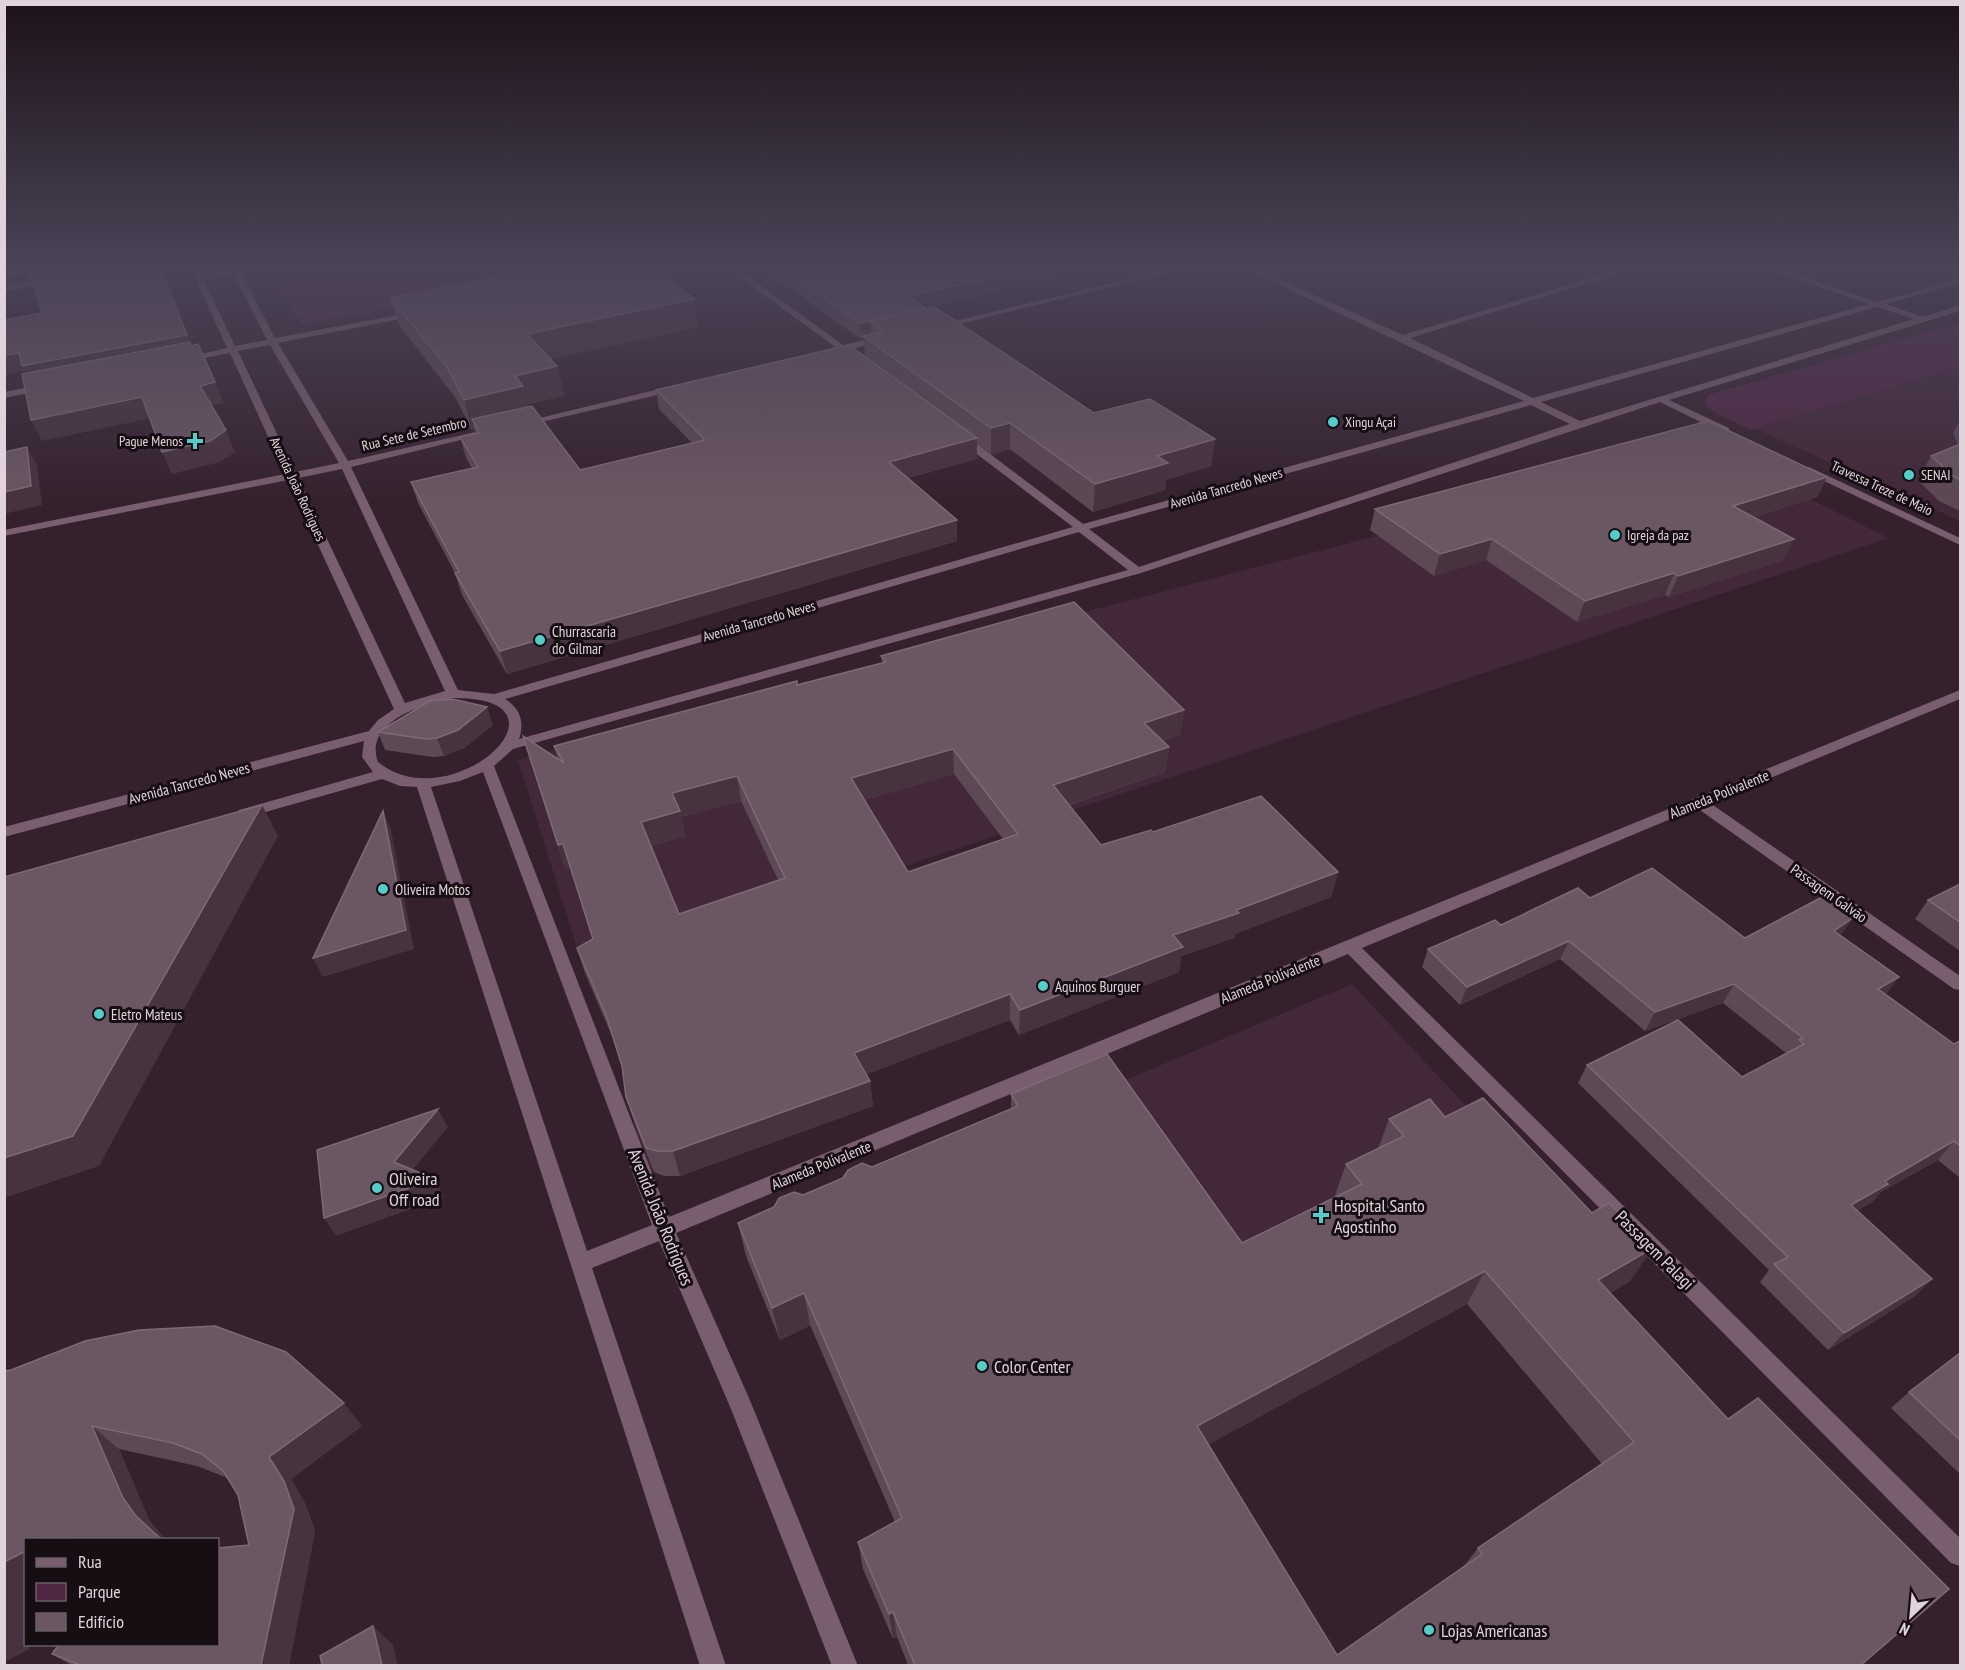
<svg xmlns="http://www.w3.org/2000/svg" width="1965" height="1670" viewBox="0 0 1965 1670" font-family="'PT Sans Narrow',sans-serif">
<rect width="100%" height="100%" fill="#35212e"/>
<g fill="#422839">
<polygon points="1960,367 1960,521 1756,429"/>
<polygon points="1709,449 1889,538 893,870 863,1087 873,1106 680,1176 664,1176 651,1171 636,1139 630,1091 615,1043 585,973 518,760"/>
<polygon points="1352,984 1484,1125 1493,1290 1214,1442 1070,1208 780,1340 1010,1129"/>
</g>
<g fill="#4f2742">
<polygon points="267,269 570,269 573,272 302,325"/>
<polygon points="1960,323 1960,367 1751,430 1717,414 1705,405 1706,398 1711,394"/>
</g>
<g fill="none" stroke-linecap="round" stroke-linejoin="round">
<g fill="#785e6e" fill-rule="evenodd">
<polygon points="28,269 46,269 4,277 4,273"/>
<path d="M191 269H199L202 275 239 269 275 338 419 311 420 313 416 316 278 343 348 461 480 431 485 434 351 467 458 690 494 694 1073 527 957 439V435H965L1083 524 1524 401 1246 269H1256L1403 335 1621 269H1633L1410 338 1533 398 1869 304 1768 269H1779L1878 302 1960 279V283L1886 304 1923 317 1960 305V311L1669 400 1729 428V432H1721L1660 402 1141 573 513 749 494 766 669 1217 1960 690V699L1710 803 1960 976V990L1954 989 1697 808 1362 948 1960 1538V1566L1951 1563 1348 954 676 1233 749 1398 858 1666H832L731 1409 659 1241 592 1268 726 1666H700L417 787 400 786 382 779 244 818 237 813 239 810 373 772 362 757 364 741 4 837V827L369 731 378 720 394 709 288 480 4 536V530L285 474 230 353 184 362 179 359 227 348ZM234 275 267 340 235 346 204 280ZM1877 307 1914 319 1580 421 1541 402ZM270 345 339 463 295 472 238 351ZM1531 405 1570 424 1139 567 1089 529ZM342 469 445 691 405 703 298 478ZM1079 532 1128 570 519 739C525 722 520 708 505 699ZM453 698C585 697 452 822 378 762 363 722 425 703 453 698ZM483 772 652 1225 587 1251 431 787 460 781Z"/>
<polygon points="729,269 738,269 843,345 883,336 887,339 849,350 852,353 848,356 840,352 828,353 828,349 835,347"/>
<polygon points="1170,269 1183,269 939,329 935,326"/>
<polygon points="52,278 55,278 55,282 4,291 4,286"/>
<polygon points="46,384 51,387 49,389 4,398 4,392"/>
<polygon points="676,385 679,386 679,390 524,426 519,423"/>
<polygon points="1809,467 1960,538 1960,545 1805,472 1804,470"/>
</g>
</g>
<g fill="#5d4855" fill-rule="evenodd">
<polygon points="767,269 1096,269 924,308 925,309 1094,413 1215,439 1211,466 1166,480 1165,490 1093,512 1010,449 991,455 977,444 977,459 908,478 957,541 507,674 462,595 455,573 418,503 411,482 472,468 466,458 460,437 476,434 474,429 472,430 455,397 399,325 390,298 698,327 550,359 557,366 564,396 527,404 528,406 580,470 692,443 659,409 656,390 865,357 864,338 861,339 767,272"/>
<polygon points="1960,420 1960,511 1939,501 1918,480 1931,456 1958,445 1953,433"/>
<polygon points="1827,477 1817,497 1754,517 1784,560 1669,597 1665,595 1577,622 1486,560 1434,576 1370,530 1375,509"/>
<path d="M881 656 1184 710 1180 735 1163 741 1169 747 1165 772 1069 805 1101 845 1153 832 1338 872 1331 897 1235 934 1234 938 1181 956 1179 972 1019 1035 1010 1020 866 1074 870 1081 873 1106 680 1176H664L654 1172 634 1121 626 1097 622 1066 615 1043 585 973 577 948 593 939 571 869 566 871 523 736 558 759 554 746 882 663ZM954 774 1003 839 908 872 864 800ZM741 801 778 880 679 914 651 846 685 836 681 817Z"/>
<polygon points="493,725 464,748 444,756 433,757 385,750 378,732"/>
<polygon points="1960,884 1960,951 1915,919 1928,900"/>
<polygon points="1590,898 1745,938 1841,936 1886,994 1954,1044 1960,1041 1960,1178 1938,1160 1881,1192 1872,1202 1857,1211 1932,1279 1915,1296 1828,1350 1760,1282 1769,1270 1578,1083 1587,1065 1742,1077 1786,1053 1723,1003 1645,1031 1560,959 1460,1005 1422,967 1428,949"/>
<path d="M1011 1094 1242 1243 1334 1198 1346 1164 1378 1149 1389 1119 1445 1117 1630 1281 1610 1293 1861 1665H908L897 1637 893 1639 863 1569 858 1542 895 1522 810 1325 780 1340 746 1256 738 1223 1011 1109ZM1467 1304 1602 1464 1478 1548 1464 1566 1337 1655 1208 1444Z"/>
<polygon points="1960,1353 1960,1474 1891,1408 1909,1392"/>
<polygon points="4,1371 362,1426 291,1479 305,1503 315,1531 289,1665 71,1665 52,1654 249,1545 238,1495 228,1479 225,1477 197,1466 119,1449 149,1520 165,1539 26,1539 26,1644 29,1644 29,1649 4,1662"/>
</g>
<g fill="#47323f">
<polygon points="1030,269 1096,269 908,312 907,296"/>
<polygon points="169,289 200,366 31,384 24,371 4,375 4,355"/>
<polygon points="694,299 698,327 534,363 527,334"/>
<polygon points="925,308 925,324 883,331 870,322 871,337 863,336 864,338 861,339 860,323"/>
<polygon points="557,366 564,396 527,404 530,416 472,419 474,429 472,430 464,400 515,376"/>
<polygon points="215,382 224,403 208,406 200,386"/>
<polygon points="142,397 152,418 42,441 31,420"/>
<polygon points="1010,423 1010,449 991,455 991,428"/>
<polygon points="226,430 235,452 220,462 172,474 162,452"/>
<polygon points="977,438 977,459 890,483 889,462"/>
<polygon points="1215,439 1211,466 1166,480 1165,490 1093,512 1095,484 1157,456"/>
<polygon points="27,447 37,466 42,505 4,514 4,492"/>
<polygon points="1827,477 1817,497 1724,526 1733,506"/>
<polygon points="957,520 957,541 507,674 500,651"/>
<polygon points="1492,539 1486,560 1434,576 1440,554"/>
<polygon points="1794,539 1784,560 1669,597 1678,576"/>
<polygon points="1674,573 1665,595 1577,622 1585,601"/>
<polygon points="487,707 493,725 464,748 444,756 437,738"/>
<polygon points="1184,710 1180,735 1142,748 1144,723"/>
<polygon points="1169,747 1165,772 1052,810 1053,785"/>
<polygon points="953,749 954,774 853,803 851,778"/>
<polygon points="737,776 741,801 681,817 685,836 647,847 641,822 672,793"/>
<polygon points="262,805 278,836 99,1166 4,1198 4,1158"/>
<polygon points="383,811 391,830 414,949 323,977 313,958"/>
<polygon points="563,844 571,869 566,871 558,845"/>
<polygon points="1338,872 1331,897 1235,934 1234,938 1181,956 1179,972 1019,1035 1020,1010 1173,935 1236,910"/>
<polygon points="1854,917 1841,935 1821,950 1834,931"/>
<polygon points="1569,941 1560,959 1460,1005 1467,987"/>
<polygon points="1899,977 1885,996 1878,989"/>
<polygon points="1734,984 1723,1003 1645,1031 1655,1012"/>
<polygon points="1010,994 1010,1020 857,1078 854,1053"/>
<polygon points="870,1081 873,1106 680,1176 673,1151"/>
<polygon points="438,1109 448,1127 404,1180 394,1162"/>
<polygon points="1954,1141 1938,1160 1881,1192 1872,1202 1836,1223 1851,1205 1885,1181"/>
<polygon points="435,1179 444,1197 336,1236 324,1218"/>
<polygon points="1653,1248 1630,1281 1576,1312 1598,1280"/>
<polygon points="1485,1271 1467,1304 1189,1455 1197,1426"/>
<polygon points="1932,1279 1915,1296 1828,1350 1844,1333"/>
<polygon points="804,1293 810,1325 780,1340 772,1308"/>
<polygon points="344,1403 362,1426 291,1479 305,1503 315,1531 289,1665 261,1665 269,1457"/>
<polygon points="92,1426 119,1449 149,1520 165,1539 161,1539 136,1516 123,1498"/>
<polygon points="26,1551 26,1644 29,1644 29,1649 4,1662 4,1562"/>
<polygon points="893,1612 897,1637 893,1639 889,1614"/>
<polygon points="373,1626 393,1645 398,1665 382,1665"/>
</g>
<g fill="#6b5663" stroke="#7e6a76" stroke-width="1.5" fill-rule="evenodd">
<polygon points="51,269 158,269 169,289 187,335 22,366 19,353 4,355 4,320 42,313 30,272"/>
<polygon points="541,269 656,269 694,299 527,334 557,366 515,376 523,386 464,400 447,367 390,298"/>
<polygon points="783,269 1030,269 907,296 925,308 860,323"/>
<polygon points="935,307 1094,413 1150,399 1215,439 1157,456 1168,463 1095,484 1010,423 991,428 863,336 883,331 870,322"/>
<polygon points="190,342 191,346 198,344 215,382 200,386 226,430 210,441 162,452 142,397 31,420 22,374"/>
<polygon points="849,345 977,438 889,462 957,520 500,651 455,573 459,572 411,482 478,467 460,437 479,433 472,419 532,406 580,470 705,440 656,390"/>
<polygon points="1708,421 1827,477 1733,506 1794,539 1678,576 1674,573 1585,601 1492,539 1440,554 1375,509"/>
<polygon points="1960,444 1960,480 1953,476 1931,456"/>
<polygon points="27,447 31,486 4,492 4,452"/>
<path d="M1074 602 1184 710 1144 723 1169 747 1053 785 1101 845 1151 830 1153 832 1261 796 1338 872 1236 910 1239 913 1173 935 1183 947 1020 1010 1010 994 854 1053 870 1081 673 1151H657L646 1148 626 1097 622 1066 607 1018 577 948 593 939 563 844 558 845 523 736 564 763 554 746 797 681V685L886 662 881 656ZM953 749 1018 834 908 872 851 778ZM737 776 785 878 679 914 641 822 680 811 672 793Z"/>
<polygon points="452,699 487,707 458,730 437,738 426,739 378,732 430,701"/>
<polygon points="262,805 73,1136 4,1158 4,877"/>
<polygon points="383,811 406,930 313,958"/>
<polygon points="1652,868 1745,938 1824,896 1854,917 1834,931 1899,977 1878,989 1954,1044 1960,1041 1960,1146 1954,1141 1885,1181 1888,1184 1851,1205 1932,1279 1844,1333 1774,1264 1788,1257 1587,1065 1678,1020 1742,1077 1804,1044 1799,1040 1803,1038 1734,984 1655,1012 1569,941 1467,987 1428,949 1495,920 1501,925 1578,888 1590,898"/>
<polygon points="1960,884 1960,922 1928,900"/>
<path d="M1107 1054 1242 1243 1362 1184 1346 1164 1404 1136 1389 1119 1430 1099 1445 1117 1483 1098 1592 1213 1609 1203 1653 1248 1598 1280 1728 1419 1758 1398 1949 1589 1861 1665H915L893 1612 889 1614 858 1542 902 1518 804 1293 772 1308 738 1223 774 1207 779 1198 794 1192 803 1195 843 1178 848 1170 862 1163 872 1167 1018 1106 1011 1094ZM1485 1271 1634 1442 1478 1548 1482 1554 1337 1655 1197 1426Z"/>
<polygon points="438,1109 394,1162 435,1179 324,1218 317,1150"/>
<polygon points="215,1326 286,1352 344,1403 269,1457 284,1481 294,1509 261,1665 80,1665 52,1654 59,1644 218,1644 218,1548 249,1545 238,1495 224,1472 202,1454 173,1443 92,1426 123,1498 136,1516 161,1539 82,1539 49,1538 46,1539 26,1539 26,1551 4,1562 4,1371 11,1370 85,1341 139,1330"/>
<polygon points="1960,1353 1960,1440 1909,1392"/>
<polygon points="373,1626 382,1665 322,1665 320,1656"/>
</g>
<linearGradient id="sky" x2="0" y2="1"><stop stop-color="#1d1219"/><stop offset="0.53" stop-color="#4b4357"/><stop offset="1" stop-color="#4b4357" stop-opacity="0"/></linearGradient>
<rect width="1965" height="503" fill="url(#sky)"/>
<g fill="#54cdc8" stroke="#170e14" stroke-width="2">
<circle cx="1333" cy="422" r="6"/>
<path d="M192 432h6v6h6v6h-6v6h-6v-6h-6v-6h6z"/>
<circle cx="1909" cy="475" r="6"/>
<circle cx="1615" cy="535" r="6"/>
<circle cx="540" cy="640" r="6"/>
<circle cx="383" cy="889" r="6"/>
<circle cx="1043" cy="986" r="6"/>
<circle cx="99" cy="1014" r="6"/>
<circle cx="377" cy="1188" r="6"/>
<path d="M1318 1206h6v6h6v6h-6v6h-6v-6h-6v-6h6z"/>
<circle cx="982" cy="1366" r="6"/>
<circle cx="1429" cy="1630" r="6"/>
</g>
<g text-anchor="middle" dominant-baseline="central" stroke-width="6" stroke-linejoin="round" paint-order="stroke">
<g font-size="14" fill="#e1d3db" stroke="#170e14" text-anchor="start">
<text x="1345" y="422">Xingu Açai</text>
<text x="183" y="441" text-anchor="end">Pague Menos</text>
<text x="1921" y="475">SENAI</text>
<text x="1627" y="535">Igreja da paz</text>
</g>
<g font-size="14" fill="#e1d3db" stroke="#170e14">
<text transform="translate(414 434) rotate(-13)">Rua Sete de Setembro</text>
<text transform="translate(1226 488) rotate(-16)">Avenida Tancredo Neves</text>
<text transform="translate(1882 488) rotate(25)">Travessa Treze de Maio</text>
<text transform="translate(298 489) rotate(65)">Avenida João Rodrigues</text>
<text transform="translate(759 621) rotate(-16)">Avenida Tancredo Neves</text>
</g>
<g font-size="15" fill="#e1d3db" stroke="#170e14" text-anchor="start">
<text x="552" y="631">Churrascaria<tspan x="552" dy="17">do Gilmar</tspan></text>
<text x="395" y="889">Oliveira Motos</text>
<text x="1055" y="986">Aquinos Burguer</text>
<text x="111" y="1014">Eletro Mateus</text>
</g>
<g font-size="15" fill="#e1d3db" stroke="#170e14">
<text transform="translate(189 783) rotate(-15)">Avenida Tancredo Neves</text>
<text transform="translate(1719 794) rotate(-22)">Alameda Polivalente</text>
<text transform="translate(1829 893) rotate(35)">Passagem Galvão</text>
<text transform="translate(1270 979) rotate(-22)">Alameda Polivalente</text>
<text transform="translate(821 1165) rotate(-22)">Alameda Polivalente</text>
</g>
<g font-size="18" fill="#e1d3db" stroke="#170e14" text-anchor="start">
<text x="389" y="1178">Oliveira<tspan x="389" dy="21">Off road</tspan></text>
<text x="1334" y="1205">Hospital Santo<tspan x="1334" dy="21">Agostinho</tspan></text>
<text x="994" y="1366">Color Center</text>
<text x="1441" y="1630">Lojas Americanas</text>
</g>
<g font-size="18" fill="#e1d3db" stroke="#170e14">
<text transform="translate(661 1217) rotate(68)">Avenida João Rodrigues</text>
<text transform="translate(1655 1250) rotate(45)">Passagem Palagi</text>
</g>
</g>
<rect width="1965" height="1670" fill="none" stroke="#e1d3db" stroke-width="12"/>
<rect x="24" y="1538" width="195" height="108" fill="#170e14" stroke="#685d64" stroke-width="1.5"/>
<rect x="36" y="1558" width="30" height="9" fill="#785e6e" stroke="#685d64" stroke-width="1.5"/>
<text x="78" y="1568" font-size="18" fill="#e1d3db">Rua</text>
<rect x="36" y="1583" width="30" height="18" fill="#4f2742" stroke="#685d64" stroke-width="1.5"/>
<text x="78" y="1598" font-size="18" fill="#e1d3db">Parque</text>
<rect x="36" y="1613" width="30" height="18" fill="#6b5663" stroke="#685d64" stroke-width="1.5"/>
<text x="78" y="1628" font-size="18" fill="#e1d3db">Edifício</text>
<g transform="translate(1911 1616) rotate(206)" stroke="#170e14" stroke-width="4.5" paint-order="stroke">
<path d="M0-4.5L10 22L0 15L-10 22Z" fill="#e1d3db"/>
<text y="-9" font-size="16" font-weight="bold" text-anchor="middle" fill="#e1d3db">N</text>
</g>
</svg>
